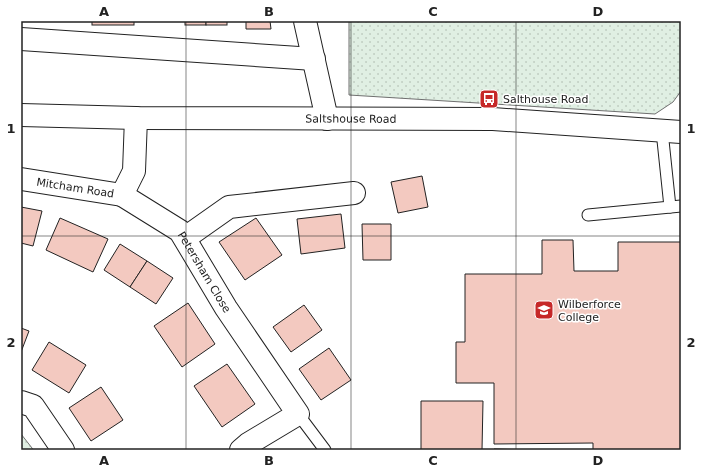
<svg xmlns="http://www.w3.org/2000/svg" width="702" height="471" viewBox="0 0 702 471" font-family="'DejaVu Sans',sans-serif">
<defs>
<pattern id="park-dots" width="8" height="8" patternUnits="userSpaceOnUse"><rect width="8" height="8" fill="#e0efe3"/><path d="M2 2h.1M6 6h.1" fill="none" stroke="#c0cdc2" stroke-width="1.8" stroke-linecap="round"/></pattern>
</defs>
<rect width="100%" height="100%" fill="#fff"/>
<g fill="url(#park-dots)" stroke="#6f6f6f">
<polygon points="349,21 681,21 681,91 673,102 655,114 349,95"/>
<polygon points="21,434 32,448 33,450 21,450"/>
</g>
<g fill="#f3c9c0" stroke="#222">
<rect x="92" y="21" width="42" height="4"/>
<rect x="185" y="21" width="21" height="4"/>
<rect x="206" y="21" width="21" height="4"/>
<polygon points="246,21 270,21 271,29 246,29"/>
<polygon points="422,176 428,207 398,213 391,182"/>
<polygon points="21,207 42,211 33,246 21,243"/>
<polygon points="341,214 345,248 301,254 297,219"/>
<polygon points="60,218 108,239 93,272 46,250"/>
<polygon points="256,218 282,255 245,280 219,242"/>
<polygon points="362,224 391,224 391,260 363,260"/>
<polygon points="542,240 573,240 574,271 618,271 618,242 681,242 681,450 593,450 593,443 494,444 494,383 456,383 456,342 465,342 465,274 542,274"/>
<polygon points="120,244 147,261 130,287 104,270"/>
<polygon points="147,261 173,278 156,304 130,287"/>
<polygon points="188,303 215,344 182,367 154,326"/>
<polygon points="304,305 322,330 291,352 273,327"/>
<polygon points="21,328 29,331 21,352"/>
<polygon points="49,342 86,365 69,393 32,370"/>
<polygon points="329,348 351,380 321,400 299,369"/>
<polygon points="227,364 255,404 222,427 194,386"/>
<polygon points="101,387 123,420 91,441 69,408"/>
<polygon points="421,401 483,401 482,450 421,450"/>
<polygon points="494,449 529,450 494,450"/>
</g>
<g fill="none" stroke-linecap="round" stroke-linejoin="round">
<defs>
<g id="lane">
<polyline points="662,131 670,207"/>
<polyline points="588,215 681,206"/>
<polyline points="298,414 325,450"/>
</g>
<g id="street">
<polyline points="305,21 327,119"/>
<polyline points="21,39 314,59"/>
<path id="s1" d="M21 179 122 195 134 171 136 118"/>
<path id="s2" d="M122 195 180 231 226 308 298 414 248 444 241 450"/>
<polyline points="185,238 229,207 354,193"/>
<polyline points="21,402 33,406 63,450"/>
</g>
<g id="secondary">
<path id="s3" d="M21 115 136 118 493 119 681 132"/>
</g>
</defs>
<use href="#lane" stroke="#222" stroke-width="13"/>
<use href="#street" stroke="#222" stroke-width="24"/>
<use href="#secondary" stroke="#222" stroke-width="24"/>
<use href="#lane" stroke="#fff" stroke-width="11"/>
<use href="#street" stroke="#fff" stroke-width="22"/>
<use href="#secondary" stroke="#fff" stroke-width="22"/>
</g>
<path fill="none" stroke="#222" stroke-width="1" stroke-opacity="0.55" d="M186 21V450M351 21V450M516 21V450M21 236H681"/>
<defs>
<symbol id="bus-square" viewBox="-11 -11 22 22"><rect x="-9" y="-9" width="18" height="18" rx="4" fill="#c62828" stroke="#fff"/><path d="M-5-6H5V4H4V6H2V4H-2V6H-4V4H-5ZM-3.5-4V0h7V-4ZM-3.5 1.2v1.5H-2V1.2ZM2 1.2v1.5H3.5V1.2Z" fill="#fff"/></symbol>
<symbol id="university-square" viewBox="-11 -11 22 22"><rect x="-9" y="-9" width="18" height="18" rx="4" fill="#c62828" stroke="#fff"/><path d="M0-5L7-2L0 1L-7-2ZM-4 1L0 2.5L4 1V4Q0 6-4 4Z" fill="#fff"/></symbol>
</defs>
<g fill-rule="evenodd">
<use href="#bus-square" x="478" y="88" width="22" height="22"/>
<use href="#university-square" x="533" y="299" width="22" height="22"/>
</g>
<g text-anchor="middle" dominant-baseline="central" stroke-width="3" stroke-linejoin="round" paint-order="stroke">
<g font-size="11" fill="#222" stroke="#fff" text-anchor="start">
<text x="503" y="99">Salthouse Road</text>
<text x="558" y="304">Wilberforce<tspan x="558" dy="13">College</tspan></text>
</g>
<g font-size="11" fill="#222" stroke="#fff">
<text stroke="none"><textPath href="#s3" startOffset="330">Saltshouse Road</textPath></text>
<text stroke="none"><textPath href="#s1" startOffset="55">Mitcham Road</textPath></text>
<text stroke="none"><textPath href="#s2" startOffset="116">Petersham Close</textPath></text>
</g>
</g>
<rect width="702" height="471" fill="none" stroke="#ffffff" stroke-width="44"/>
<rect x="22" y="22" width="658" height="427" fill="none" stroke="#222" stroke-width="1.5"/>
<g font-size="13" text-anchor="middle" font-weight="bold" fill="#222">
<text x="104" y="16">A</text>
<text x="269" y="16">B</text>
<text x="433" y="16">C</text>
<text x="598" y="16">D</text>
<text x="11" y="133">1</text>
<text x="691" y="133">1</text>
<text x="11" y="347">2</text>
<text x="691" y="347">2</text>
<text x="104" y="465">A</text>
<text x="269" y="465">B</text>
<text x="433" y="465">C</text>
<text x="598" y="465">D</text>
</g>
</svg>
